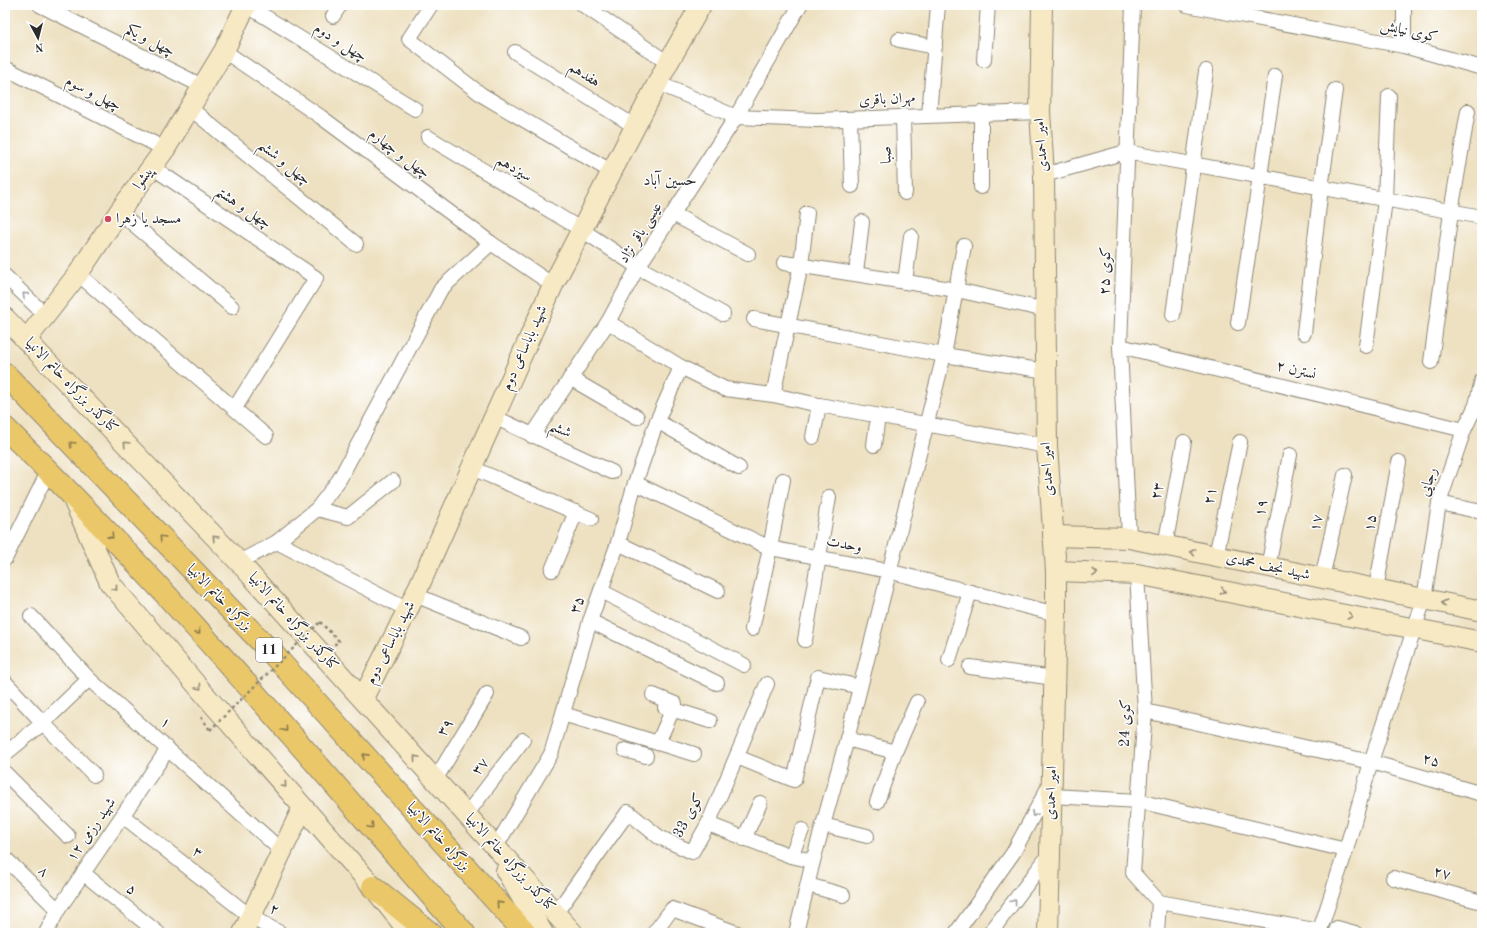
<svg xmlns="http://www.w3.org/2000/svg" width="1487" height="938" viewBox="0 0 1487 938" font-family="'Old Standard TT',Amiri,serif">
<rect width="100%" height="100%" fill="#fff"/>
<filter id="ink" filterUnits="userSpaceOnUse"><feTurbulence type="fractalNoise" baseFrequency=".025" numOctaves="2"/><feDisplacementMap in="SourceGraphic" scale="8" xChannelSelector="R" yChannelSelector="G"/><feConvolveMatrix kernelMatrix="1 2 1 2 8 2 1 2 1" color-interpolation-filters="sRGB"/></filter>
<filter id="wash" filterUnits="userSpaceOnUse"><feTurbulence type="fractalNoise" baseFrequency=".012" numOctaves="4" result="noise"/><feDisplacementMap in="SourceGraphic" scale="16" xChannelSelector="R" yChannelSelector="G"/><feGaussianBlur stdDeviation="0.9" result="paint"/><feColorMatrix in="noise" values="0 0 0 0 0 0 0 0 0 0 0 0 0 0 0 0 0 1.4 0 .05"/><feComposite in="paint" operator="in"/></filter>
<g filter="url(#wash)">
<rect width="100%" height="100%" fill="#eee1c1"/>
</g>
<g filter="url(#ink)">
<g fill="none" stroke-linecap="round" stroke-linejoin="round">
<defs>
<g id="street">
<polyline points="40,5 202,86"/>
<polyline points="246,5 415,109"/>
<polyline points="431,5 409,39 482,95 612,172"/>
<polyline points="583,5 668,63"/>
<polyline points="1187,5 1404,46 1482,68"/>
<polyline points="1404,5 1404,46"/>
<polyline points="333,16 340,5"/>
<polyline points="899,40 935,47"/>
<polyline points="224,51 321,117 491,243 553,285"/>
<polyline points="515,52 636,127"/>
<polyline points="984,60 988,5"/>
<polyline points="5,68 165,149"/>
<polyline points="658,83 736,117 817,120 1040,112"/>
<polyline points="191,109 356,244"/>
<polyline points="929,115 938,5"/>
<polyline points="903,116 905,193"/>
<polyline points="850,119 852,186"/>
<polyline points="428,137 582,230 638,267 723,314"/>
<polyline points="152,167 316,278 235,408"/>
<polyline points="1044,175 1126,152 1482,217"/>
<polyline points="981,187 981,113"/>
<polyline points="119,212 232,307"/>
<polyline points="673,214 748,254"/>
<polyline points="784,263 957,290 1046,310"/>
<polyline points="856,273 862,222"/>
<polyline points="78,274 266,436"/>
<polyline points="5,276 45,315"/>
<polyline points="905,282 911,236"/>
<polyline points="1173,315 1206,71"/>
<polyline points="754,319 944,355 1046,371"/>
<polyline points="608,322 681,367 725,389 773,395 819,405 1047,446"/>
<polyline points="1238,323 1275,76"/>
<polyline points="1304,333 1321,188 1335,90"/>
<polyline points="1120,346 1464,430"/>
<polyline points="1366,346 1385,200 1389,96"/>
<polyline points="1431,362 1451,212 1468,111"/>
<polyline points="570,378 637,417"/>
<polyline points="773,395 801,265 807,213"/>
<polyline points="494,417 612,472"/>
<polyline points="657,421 739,468"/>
<polyline points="532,436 608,322 638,267 736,117 800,5"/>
<polyline points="813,437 819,405"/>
<polyline points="874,445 878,416"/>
<polyline points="472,468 591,519"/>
<polyline points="635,483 770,548 888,571 1056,614"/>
<polyline points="1439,503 1482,512"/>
<polyline points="317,509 348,517 393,481"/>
<polyline points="1129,538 1120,346 1133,5"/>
<polyline points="277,542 408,610"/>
<polyline points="618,543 718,591"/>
<polyline points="1165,546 1184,442"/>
<polyline points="1216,556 1240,442"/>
<polyline points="5,559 49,470"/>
<polyline points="239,562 277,542 317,509 339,480 441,289 491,243"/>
<polyline points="1268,567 1290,455"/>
<polyline points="552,570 576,512"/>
<polyline points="1137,574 1145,711 1133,873 1159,902 1157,933"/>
<polyline points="1322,578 1345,475"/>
<polyline points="1376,589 1399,462"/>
<polyline points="601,591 744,665"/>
<polyline points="415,595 521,638"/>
<polyline points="31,616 89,679 282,851"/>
<polyline points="590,621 717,683"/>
<polyline points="752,629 770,548 783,480"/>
<polyline points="805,640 829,497"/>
<polyline points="949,660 970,592"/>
<polyline points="970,667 1055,678"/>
<polyline points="5,682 43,723 94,775"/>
<polyline points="653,695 675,704 658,743"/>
<polyline points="665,707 710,721"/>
<polyline points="1145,711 1371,762 1482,794"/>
<polyline points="563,714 694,754"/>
<polyline points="847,739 895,752"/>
<polyline points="625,750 646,756"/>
<polyline points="5,754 43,723 89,679"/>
<polyline points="737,757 794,780 818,677 860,687"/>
<polyline points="5,773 68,836"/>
<polyline points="435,780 487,694"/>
<polyline points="1053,796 1138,801 1346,850"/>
<polyline points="877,802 895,752 917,702"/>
<polyline points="466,815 523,740"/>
<polyline points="123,816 251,917 280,933"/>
<polyline points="708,824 791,856 813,861"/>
<polyline points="823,825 867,836"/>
<polyline points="744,839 760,803"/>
<polyline points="495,848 551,754 590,621 618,543 635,483 657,421 681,367"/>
<polyline points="791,856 802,830"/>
<polyline points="5,858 58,910"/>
<polyline points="83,873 158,933"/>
<polyline points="1393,878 1482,902"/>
<polyline points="808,885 843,895"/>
<polyline points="1159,902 1320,931"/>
<polyline points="556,913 628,812 659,837 692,852 708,824 767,684"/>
<polyline points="1337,928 1355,933"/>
<polyline points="46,933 58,910 168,749"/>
<polyline points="654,933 672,909 737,933"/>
<polyline points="796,933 813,861 847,739 944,355 964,246"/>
<polyline points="956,933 1013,853 1050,784"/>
<polyline points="990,933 1049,855"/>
<polyline points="1319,933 1346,850 1371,762 1424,599 1439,503 1464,430 1476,405 1482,380"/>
</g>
<g id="secondary">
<polyline points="1042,5 1040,112 1044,175 1047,446 1056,571 1056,614 1048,933"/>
<polyline points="5,318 239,562 573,933"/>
<polyline points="26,340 78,274 119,212 165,149 224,51 246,5"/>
<polyline points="73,499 110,583 206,696 373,887 410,933"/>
<polyline points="1053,536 1129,538 1482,611"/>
<polyline points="1056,571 1137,574 1482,642"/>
<polyline points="363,698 415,595 553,285 668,63 701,5"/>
<polyline points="506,871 543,933"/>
<polyline points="243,933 303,807"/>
</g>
<g id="highway">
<polyline points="5,374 271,652 525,933"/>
<path d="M5 428C168 587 314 762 464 933"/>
<polyline points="373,887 430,933"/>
</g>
</defs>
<use href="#street" stroke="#8c8676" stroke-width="16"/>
<use href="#secondary" stroke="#8c8676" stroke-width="22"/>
<use href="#highway" stroke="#8c8676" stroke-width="24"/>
<g stroke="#8c8676" stroke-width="2.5" stroke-dasharray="3 3" stroke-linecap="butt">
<polyline points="320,622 339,641 334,645"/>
<polyline points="201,717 210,730"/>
</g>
<use href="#street" stroke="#fff" stroke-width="14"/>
<use href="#secondary" stroke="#f7e9c3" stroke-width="20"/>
<use href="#highway" stroke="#eac769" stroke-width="22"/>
<polyline stroke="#8c8676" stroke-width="2.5" stroke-dasharray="3 3" stroke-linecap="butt" points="210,730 320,622"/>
</g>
<defs><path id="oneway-chevron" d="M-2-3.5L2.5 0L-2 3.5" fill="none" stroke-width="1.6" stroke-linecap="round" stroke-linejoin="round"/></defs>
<g stroke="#a0a0a0">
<use href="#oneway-chevron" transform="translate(25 295) rotate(-136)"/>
<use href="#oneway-chevron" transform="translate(1034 814) rotate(119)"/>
<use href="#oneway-chevron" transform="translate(1014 902) rotate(-53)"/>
</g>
<g stroke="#8a794a">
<use href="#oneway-chevron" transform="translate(72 444) rotate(-134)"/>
<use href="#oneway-chevron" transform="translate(111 536) rotate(48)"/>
<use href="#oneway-chevron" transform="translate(162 538) rotate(-134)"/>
<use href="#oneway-chevron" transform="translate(198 632) rotate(48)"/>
<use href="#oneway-chevron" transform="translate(285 729) rotate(49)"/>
<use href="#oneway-chevron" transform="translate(365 756) rotate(-132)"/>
<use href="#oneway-chevron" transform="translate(371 826) rotate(49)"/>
<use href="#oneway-chevron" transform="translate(499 904) rotate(-132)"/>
</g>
<g stroke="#918a77">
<use href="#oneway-chevron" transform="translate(126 444) rotate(-134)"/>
<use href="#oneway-chevron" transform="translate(215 538) rotate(-134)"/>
<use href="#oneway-chevron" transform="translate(1193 552) rotate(-168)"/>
<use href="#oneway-chevron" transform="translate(1095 573) rotate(2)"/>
<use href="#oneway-chevron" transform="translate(115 588) rotate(50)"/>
<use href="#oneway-chevron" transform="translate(1223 591) rotate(11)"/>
<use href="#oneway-chevron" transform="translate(1444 603) rotate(-168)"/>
<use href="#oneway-chevron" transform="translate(1350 616) rotate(11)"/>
<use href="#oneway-chevron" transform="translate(199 687) rotate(50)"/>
<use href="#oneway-chevron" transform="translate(416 758) rotate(-131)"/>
<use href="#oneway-chevron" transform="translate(284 785) rotate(49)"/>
</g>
</g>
<circle fill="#d1495b" stroke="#fff" stroke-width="1.5" cx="108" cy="219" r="4"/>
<g text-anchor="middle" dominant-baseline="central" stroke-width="3" stroke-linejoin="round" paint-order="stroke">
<rect fill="#fff" stroke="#6b6b6b" stroke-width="1" x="256" y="638" width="26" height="24" rx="3"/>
<g font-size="14" font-weight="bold" fill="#2b2b2b">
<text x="269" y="650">11</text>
</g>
<g font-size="15" fill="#2b2b2b" stroke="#fff">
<text transform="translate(1409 32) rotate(13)">کوی نیایش</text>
<text transform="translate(150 41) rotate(27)">چهل و یکم</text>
<text transform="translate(340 43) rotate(32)">چهل و دوم</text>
<text transform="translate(584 75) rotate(32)">هفدهم</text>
<text transform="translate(93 94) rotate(27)">چهل و سوم</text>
<text transform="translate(887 100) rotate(-3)">مهران باقری</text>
<text transform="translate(1042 145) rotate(-94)">امیر احمدی</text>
<text transform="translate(399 154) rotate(37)">چهل و چهارم</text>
<text transform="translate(887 155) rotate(-91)">صبا</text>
<text transform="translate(284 163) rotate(39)">چهل و ششم</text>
<text transform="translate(514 169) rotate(31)">سیزدهم</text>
<text transform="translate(144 178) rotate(-54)">پیشوا</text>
<text transform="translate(243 208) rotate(34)">چهل و هشتم</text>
<text transform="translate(641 233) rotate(-58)">عیسی باقر نژاد</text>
<text transform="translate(1106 271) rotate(-88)">کوی ۲۵</text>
<text transform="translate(525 348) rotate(-66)">شهید باباساعی دوم</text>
<text transform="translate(1296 371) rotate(14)">نسترن ۲</text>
<text transform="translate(71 386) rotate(46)">کنارگذر بزرگراه خاتم الانبیا</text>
<text transform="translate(560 430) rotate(24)">ششم</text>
<text transform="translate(1048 469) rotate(-93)">امیر احمدی</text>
<text transform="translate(1429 482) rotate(-73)">رجایی</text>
<text transform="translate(1158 491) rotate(-79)">۲۳</text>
<text transform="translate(1211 496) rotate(-78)">۲۱</text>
<text transform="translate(1262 508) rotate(-79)">۱۹</text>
<text transform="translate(1317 523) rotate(-78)">۱۷</text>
<text transform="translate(1371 523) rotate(-80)">۱۵</text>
<text transform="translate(844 545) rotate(11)">وحدت</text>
<text transform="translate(1268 567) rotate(12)">شهید نجف محمدی</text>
<text transform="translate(219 598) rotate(46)">بزرگراه خاتم الانبیا</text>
<text transform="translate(578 605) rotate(-70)">۳۵</text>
<text transform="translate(293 622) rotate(48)">کنارگذر بزرگراه خاتم الانبیا</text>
<text transform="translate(391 643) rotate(-63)">شهید باباساعی دوم</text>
<text transform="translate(165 723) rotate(42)">۱</text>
<text transform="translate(1126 723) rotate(-88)">کوی 24</text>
<text transform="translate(446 728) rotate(-59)">۳۹</text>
<text transform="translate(1431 761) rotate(16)">۲۵</text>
<text transform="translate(481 767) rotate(-52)">۳۷</text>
<text transform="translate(1052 793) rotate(-88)">امیر احمدی</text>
<text transform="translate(689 816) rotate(-61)">کوی 33</text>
<text transform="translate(92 830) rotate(-55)">شهید رزمی ۱۲</text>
<text transform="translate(438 837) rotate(48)">بزرگراه خاتم الانبیا</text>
<text transform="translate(197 853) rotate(38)">۳</text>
<text transform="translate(510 863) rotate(48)">کنارگذر بزرگراه خاتم الانبیا</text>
<text transform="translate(43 872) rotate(44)">۸</text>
<text transform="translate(1442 874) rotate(16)">۲۷</text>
<text transform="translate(131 890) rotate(39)">۵</text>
<text transform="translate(274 910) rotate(29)">۲</text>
</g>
<g font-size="15" fill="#2b2b2b" stroke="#fff" text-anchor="start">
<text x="116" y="219">مسجد یا زهرا</text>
</g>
<g font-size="16" fill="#2b2b2b" stroke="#fff">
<text x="670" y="181">حسین آباد</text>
</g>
</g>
<rect width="1487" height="938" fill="none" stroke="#fff" stroke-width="20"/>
<g transform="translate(38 38) rotate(173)" stroke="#ffffff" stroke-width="3" paint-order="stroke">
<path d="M0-3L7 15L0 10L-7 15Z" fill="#2b2b2b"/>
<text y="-6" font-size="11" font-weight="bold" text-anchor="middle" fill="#2b2b2b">N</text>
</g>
</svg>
